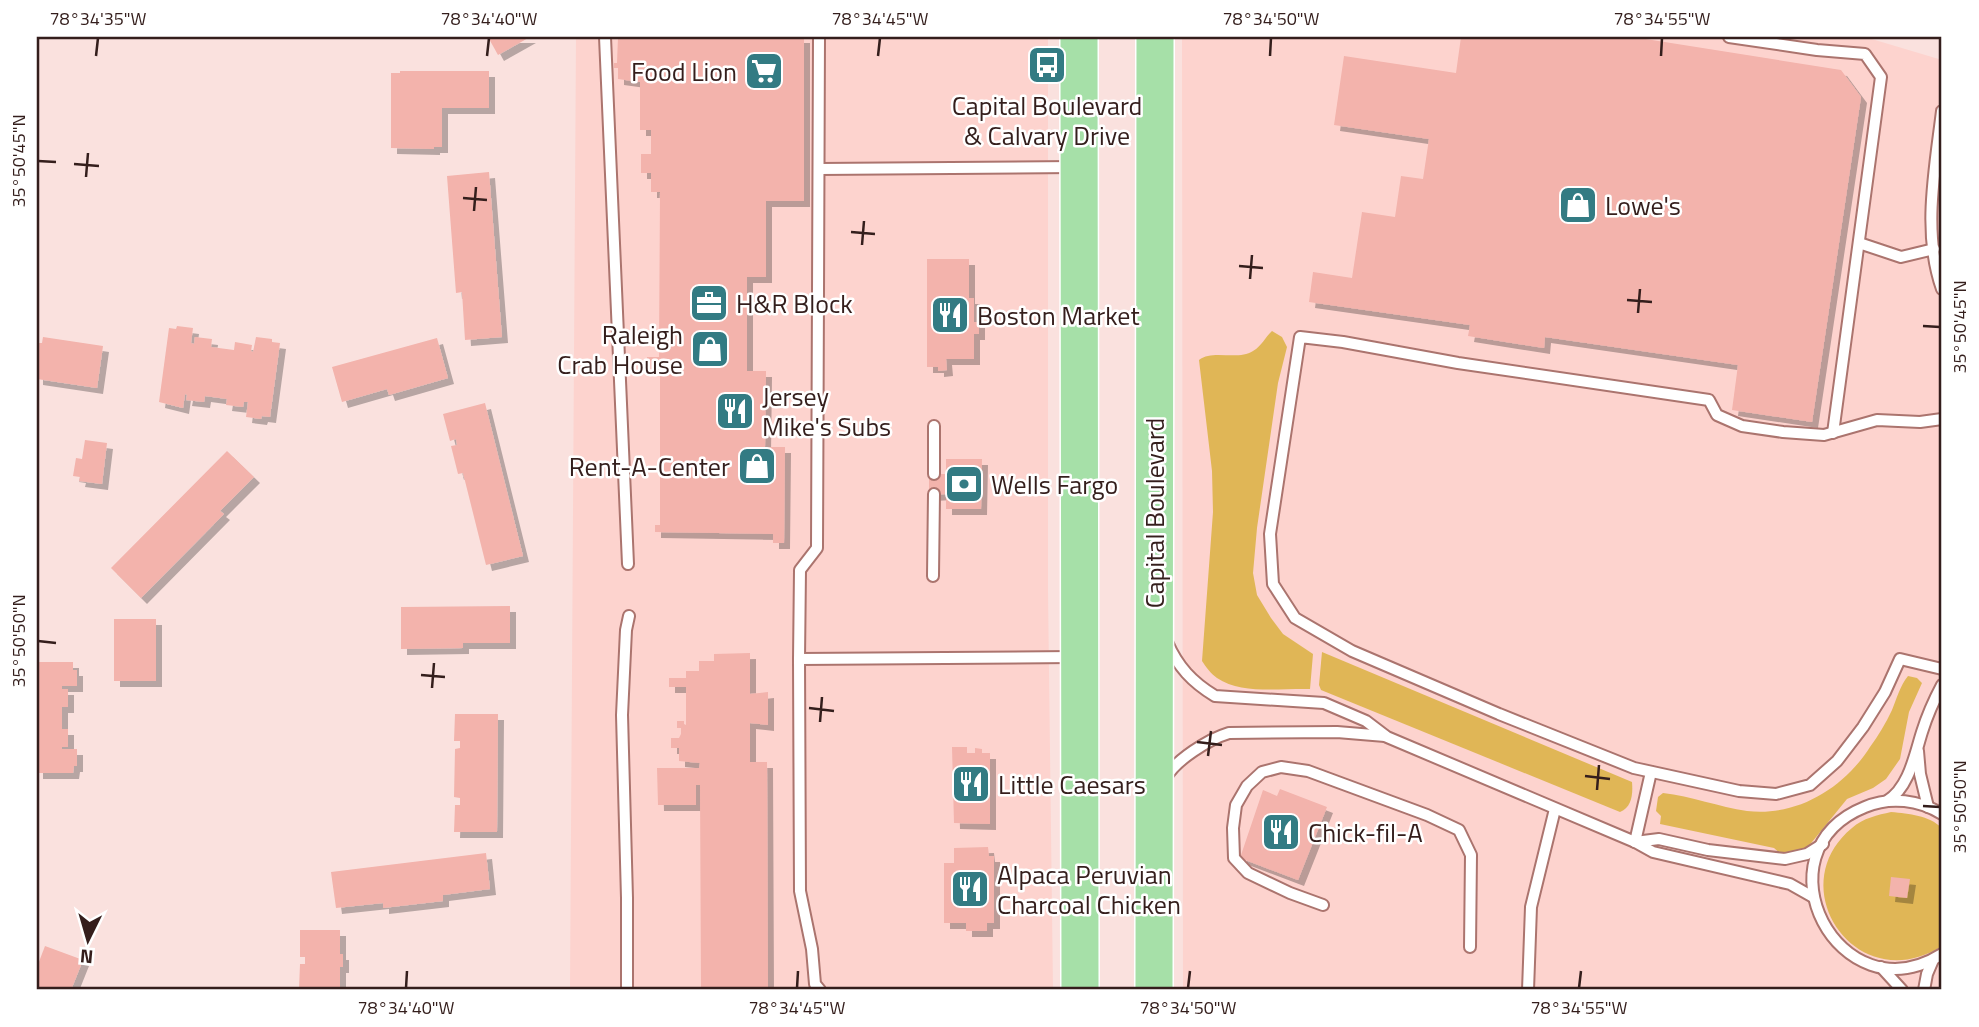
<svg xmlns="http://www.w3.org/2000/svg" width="1979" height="1027" viewBox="0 0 1979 1027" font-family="'Titillium Web',sans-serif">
<defs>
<filter id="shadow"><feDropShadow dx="6" dy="6" stdDeviation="0" flood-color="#0004"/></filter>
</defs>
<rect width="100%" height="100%" fill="#fae1de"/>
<g fill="#fdd3ce">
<polygon points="576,37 1048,37 1048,591 1053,990 570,990"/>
<polygon points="1182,37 1865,37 1942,60 1942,990 1183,990"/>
</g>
<g fill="#e0b656">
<path d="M1272 331 1282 337 1287 347 1278 383 1257 528 1253 573 1257 595 1271 618 1283 634 1313 654 1310 689C1282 688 1242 695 1217 678 1211 674 1206 667 1202 661L1213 512 1212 471 1199 360C1213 349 1237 361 1253 351 1262 346 1265 337 1272 331Z"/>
<path d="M1322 652 1632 782C1633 794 1632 807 1620 812L1321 690 1319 685Z"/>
<path d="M1908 676 1917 678 1922 683 1909 712 1900 759 1886 779 1873 788 1847 799 1808 847 1793 853 1781 854 1774 848 1660 824 1661 816 1656 811 1658 797 1663 793C1691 796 1719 807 1747 811 1797 817 1844 788 1870 747 1878 736 1886 723 1892 710 1897 698 1900 686 1908 676Z"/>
<path d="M1891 812C1910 814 1928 815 1942 828V946C1857 1000 1780 887 1852 828 1863 818 1878 815 1891 812Z"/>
</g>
<g fill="#f3b3ac" filter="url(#shadow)">
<polygon points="488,37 530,37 498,55"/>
<polygon points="618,37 804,37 804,201 766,201 766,277 747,277 747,371 766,371 765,447 785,447 784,543 773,543 773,534 655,532 655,525 660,525 660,369 647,369 647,357 659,357 660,192 651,192 651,173 641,173 641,154 651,154 651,130 640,130 640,82 618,79 618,68 614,68 614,63 617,63"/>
<polygon points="1461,37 1633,37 1841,70 1861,97 1812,422 1732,410 1738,365 1545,337 1544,348 1468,336 1470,325 1309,302 1313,272 1352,278 1362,212 1395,217 1401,176 1423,179 1429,139 1334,125 1344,56 1456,73"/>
<polygon points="400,71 489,71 489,108 442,108 442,147 434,147 434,149 391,148 391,73 400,73"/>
<polygon points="489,172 502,337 465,340 462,292 456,293 447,176"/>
<polygon points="927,259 969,259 969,298 974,298 974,322 979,322 979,334 974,334 974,359 946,359 947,370 938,371 938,367 927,367"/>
<polygon points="177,326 193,328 191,343 194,344 195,337 212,339 211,347 234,350 235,342 252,345 251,351 253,352 256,337 272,339 272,342 280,343 270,417 262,416 261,419 246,417 248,402 244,402 243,407 226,405 227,399 205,396 204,402 186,400 187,395 185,394 183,408 159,402 169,328 176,329"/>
<polygon points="43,337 103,346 97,388 37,379 37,343 42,343"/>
<polygon points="437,338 448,378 389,395 387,389 342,402 332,367"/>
<polygon points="485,403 523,556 486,565 463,473 458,474 451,446 457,445 456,439 450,441 443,414"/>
<polygon points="85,440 107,443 102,484 79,481 80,477 73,476 76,458 82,459"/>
<polygon points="227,451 254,477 220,511 224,514 141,598 111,568"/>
<polygon points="946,459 982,459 981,509 946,509 946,494 929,495 929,474 946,474"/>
<polygon points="510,606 510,643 463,643 463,648 401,649 401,607"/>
<rect x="114" y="619" width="42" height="62"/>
<polygon points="750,653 750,694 768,692 768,725 750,723 750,762 767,762 768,990 701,990 700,785 696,785 696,805 658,805 657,768 699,768 700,763 679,761 679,748 671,748 671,738 679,738 681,734 681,728 677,728 677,721 684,721 684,724 686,725 686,687 669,687 669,678 686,678 686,671 699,671 699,661 714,661 714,654"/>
<polygon points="37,662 73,662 73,670 77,670 77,686 62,686 62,689 68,689 68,707 62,707 62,729 68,729 68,747 62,747 62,749 77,749 77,766 74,766 73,773 37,773"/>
<polygon points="455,714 498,714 497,832 454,832 455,805 460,805 460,798 454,797 455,749 460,748 460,741 454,741"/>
<polygon points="952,747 967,747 967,753 975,753 975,748 982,749 982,753 990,753 990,824 954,823"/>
<polygon points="1280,789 1327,807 1298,880 1240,858 1263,790 1277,796"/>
<polygon points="988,847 989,856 994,856 994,923 987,923 987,931 966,931 966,923 944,923 944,863 954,863 954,848"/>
<polygon points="486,853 490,889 443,895 443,901 383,908 383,903 336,908 331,872"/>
<polygon points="1891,877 1910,879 1907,898 1889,896"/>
<polygon points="300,930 340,930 340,954 343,954 343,967 340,967 340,990 299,990 300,964 305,964 305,957 300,957"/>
<polygon points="45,946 83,960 71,990 37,990 37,967"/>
</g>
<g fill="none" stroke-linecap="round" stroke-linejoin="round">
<defs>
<g id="service">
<polyline points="605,37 628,564"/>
<polyline points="1729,37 1817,50 1865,54 1881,77 1833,433"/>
<path d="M1942 111C1935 169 1922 233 1942 289"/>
<polyline points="819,169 1075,167"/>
<polyline points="1859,243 1901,257 1934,249"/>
<polyline points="1942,419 1920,422 1877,420 1824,435 1783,432 1742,426 1717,415 1709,400 1458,363 1343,342 1300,337 1270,534 1273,584 1295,618 1352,651 1499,714 1634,768 1739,791 1776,794 1810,785 1837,761 1863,727 1885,692 1900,659 1942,669"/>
<polyline points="934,474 934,426"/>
<polyline points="933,576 934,494"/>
<path d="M1167 642C1178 667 1192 682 1215 696L1324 703 1366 721 1387 737 1635 842 1653 852 1790 884 1813 897"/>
<polyline points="799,659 800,570 817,548 819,37"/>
<polyline points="1918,751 1920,774 1928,807"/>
<path d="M1165 779C1175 760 1209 739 1229 733L1337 732 1385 736"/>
<path d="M1887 801C1909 788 1915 754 1922 732 1927 716 1934 700 1942 685"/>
<path d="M1942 814C1919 800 1891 796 1865 807 1753 852 1839 1019 1942 954"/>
<polyline points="1635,842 1659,839 1708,850 1785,859 1807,854 1823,844"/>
<polyline points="1635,842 1651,772"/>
<polyline points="1323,905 1290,893 1248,873 1234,858 1233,828 1236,805 1247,786 1262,772 1281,767 1308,771 1427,815 1459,830 1471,855 1470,947"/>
<polyline points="1881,967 1902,990"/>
<polyline points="627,990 627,898 622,715 626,630 629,616"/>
<polyline points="820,990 815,984 812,949 800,891 799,659 1074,657"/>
<polyline points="1528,990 1531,907 1555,809"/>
<polyline points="1924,990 1927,974 1933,960"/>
</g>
<g id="trunk">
<polyline points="1079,37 1080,990"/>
<polyline points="1154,990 1155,37"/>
</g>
</defs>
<use href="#service" stroke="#ab746e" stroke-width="14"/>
<use href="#trunk" stroke="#fff" stroke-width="40"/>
<use href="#service" stroke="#fff" stroke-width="10"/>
<use href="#trunk" stroke="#a6e0a8" stroke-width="37"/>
</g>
<path fill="none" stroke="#341e1c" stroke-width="2.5" d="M96 56 98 38M487 56 489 38M878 56 880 38M1270 56 1271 38M1661 56 1662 38M38 161 56 162M74 164 99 166M86 177 88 153M463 198 487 200M474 211 476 187M851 232 875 234M862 245 864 221M1239 266 1263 268M1250 279 1252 255M1627 300 1652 302M1638 313 1640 289M1923 326 1940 327M38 641 56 643M421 675 445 677M432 688 434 663M809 708 834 711M820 722 822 697M1197 742 1222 745M1208 756 1211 731M1585 776 1610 779M1597 790 1599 765M1923 806 1940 807M406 988 407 971M797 988 798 971M1188 988 1190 971M1579 988 1581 971"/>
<defs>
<symbol id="bus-square" viewBox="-11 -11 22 22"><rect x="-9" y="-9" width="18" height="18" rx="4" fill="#337b83" stroke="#fff"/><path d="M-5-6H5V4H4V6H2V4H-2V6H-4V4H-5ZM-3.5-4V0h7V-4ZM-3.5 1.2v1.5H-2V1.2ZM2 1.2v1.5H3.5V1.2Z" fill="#fff"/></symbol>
<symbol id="supermarket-square" viewBox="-11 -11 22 22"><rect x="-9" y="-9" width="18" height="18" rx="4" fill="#337b83" stroke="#fff"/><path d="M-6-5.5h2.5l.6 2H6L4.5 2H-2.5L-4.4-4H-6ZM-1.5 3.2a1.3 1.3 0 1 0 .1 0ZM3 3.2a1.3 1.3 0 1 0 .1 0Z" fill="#fff"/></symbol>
<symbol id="shop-square" viewBox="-11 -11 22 22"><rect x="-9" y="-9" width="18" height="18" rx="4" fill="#337b83" stroke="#fff"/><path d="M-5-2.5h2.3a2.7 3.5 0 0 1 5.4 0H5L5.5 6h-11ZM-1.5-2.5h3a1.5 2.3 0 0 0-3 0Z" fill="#fff"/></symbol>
<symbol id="office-square" viewBox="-11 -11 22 22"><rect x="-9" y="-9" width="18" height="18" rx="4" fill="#337b83" stroke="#fff"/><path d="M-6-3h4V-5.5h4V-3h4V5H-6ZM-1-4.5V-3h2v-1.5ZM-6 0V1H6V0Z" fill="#fff"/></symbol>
<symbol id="restaurant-square" viewBox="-11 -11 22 22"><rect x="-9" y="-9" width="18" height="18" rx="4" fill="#337b83" stroke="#fff"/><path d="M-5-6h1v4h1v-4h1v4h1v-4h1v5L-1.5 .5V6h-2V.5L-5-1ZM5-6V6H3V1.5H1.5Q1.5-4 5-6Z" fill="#fff"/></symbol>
<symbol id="bank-square" viewBox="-11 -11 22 22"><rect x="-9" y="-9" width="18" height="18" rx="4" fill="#337b83" stroke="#fff"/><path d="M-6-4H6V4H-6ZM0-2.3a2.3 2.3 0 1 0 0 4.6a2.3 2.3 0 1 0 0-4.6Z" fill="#fff"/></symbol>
</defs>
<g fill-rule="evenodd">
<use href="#bus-square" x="1025" y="43" width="44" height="44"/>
<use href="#supermarket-square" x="742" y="49" width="44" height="44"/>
<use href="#shop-square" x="1556" y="183" width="44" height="44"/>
<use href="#office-square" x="687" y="281" width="44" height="44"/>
<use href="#restaurant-square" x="928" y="293" width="44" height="44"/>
<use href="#shop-square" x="688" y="327" width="44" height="44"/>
<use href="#restaurant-square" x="713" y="389" width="44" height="44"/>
<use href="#shop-square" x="735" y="444" width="44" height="44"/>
<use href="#bank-square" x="942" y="462" width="44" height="44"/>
<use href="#restaurant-square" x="949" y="762" width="44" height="44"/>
<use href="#restaurant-square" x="1259" y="810" width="44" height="44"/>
<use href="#restaurant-square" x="948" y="867" width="44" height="44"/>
</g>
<g text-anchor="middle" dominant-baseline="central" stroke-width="5" stroke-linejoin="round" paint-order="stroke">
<g font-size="26" fill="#341e1c" stroke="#fff" text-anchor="start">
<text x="737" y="71" text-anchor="end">Food Lion</text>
<text x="1047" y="105" text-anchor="middle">Capital Boulevard<tspan x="1047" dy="30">&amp; Calvary Drive</tspan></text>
<text x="1605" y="205">Lowe's</text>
<text x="736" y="303">H&amp;R Block</text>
<text x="977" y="315">Boston Market</text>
<text x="683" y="334" text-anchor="end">Raleigh<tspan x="683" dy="30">Crab House</tspan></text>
<text x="762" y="396">Jersey<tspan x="762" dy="30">Mike's Subs</tspan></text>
<text x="730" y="466" text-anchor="end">Rent-A-Center</text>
<text x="991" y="484">Wells Fargo</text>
<text x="998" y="784">Little Caesars</text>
<text x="1308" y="832">Chick-fil-A</text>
<text x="997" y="874">Alpaca Peruvian<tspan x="997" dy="30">Charcoal Chicken</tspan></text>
</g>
<g font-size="26" fill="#341e1c" stroke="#fff">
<text transform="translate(1154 513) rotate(-90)">Capital Boulevard</text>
</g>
</g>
<rect width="1979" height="1027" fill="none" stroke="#ffffff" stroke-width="77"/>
<g transform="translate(88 940) rotate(185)" stroke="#ffffff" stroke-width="5" paint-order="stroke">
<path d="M0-5L12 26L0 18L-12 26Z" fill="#341e1c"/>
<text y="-10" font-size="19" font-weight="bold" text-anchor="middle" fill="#341e1c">N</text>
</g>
<rect x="38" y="38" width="1902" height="950" fill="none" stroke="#341e1c" stroke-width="2.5"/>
<g font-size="18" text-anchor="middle" fill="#341e1c">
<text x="98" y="25">78°34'35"W</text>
<text x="489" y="25">78°34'40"W</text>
<text x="880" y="25">78°34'45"W</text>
<text x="1271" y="25">78°34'50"W</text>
<text x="1662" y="25">78°34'55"W</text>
<text transform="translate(19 161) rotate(-90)" y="6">35°50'45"N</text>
<text transform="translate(1960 327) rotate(-90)" y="6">35°50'45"N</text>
<text transform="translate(19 641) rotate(-90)" y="6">35°50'50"N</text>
<text transform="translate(1960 807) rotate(-90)" y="6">35°50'50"N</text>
<text x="406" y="1014">78°34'40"W</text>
<text x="797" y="1014">78°34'45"W</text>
<text x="1188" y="1014">78°34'50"W</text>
<text x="1579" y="1014">78°34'55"W</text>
</g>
</svg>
